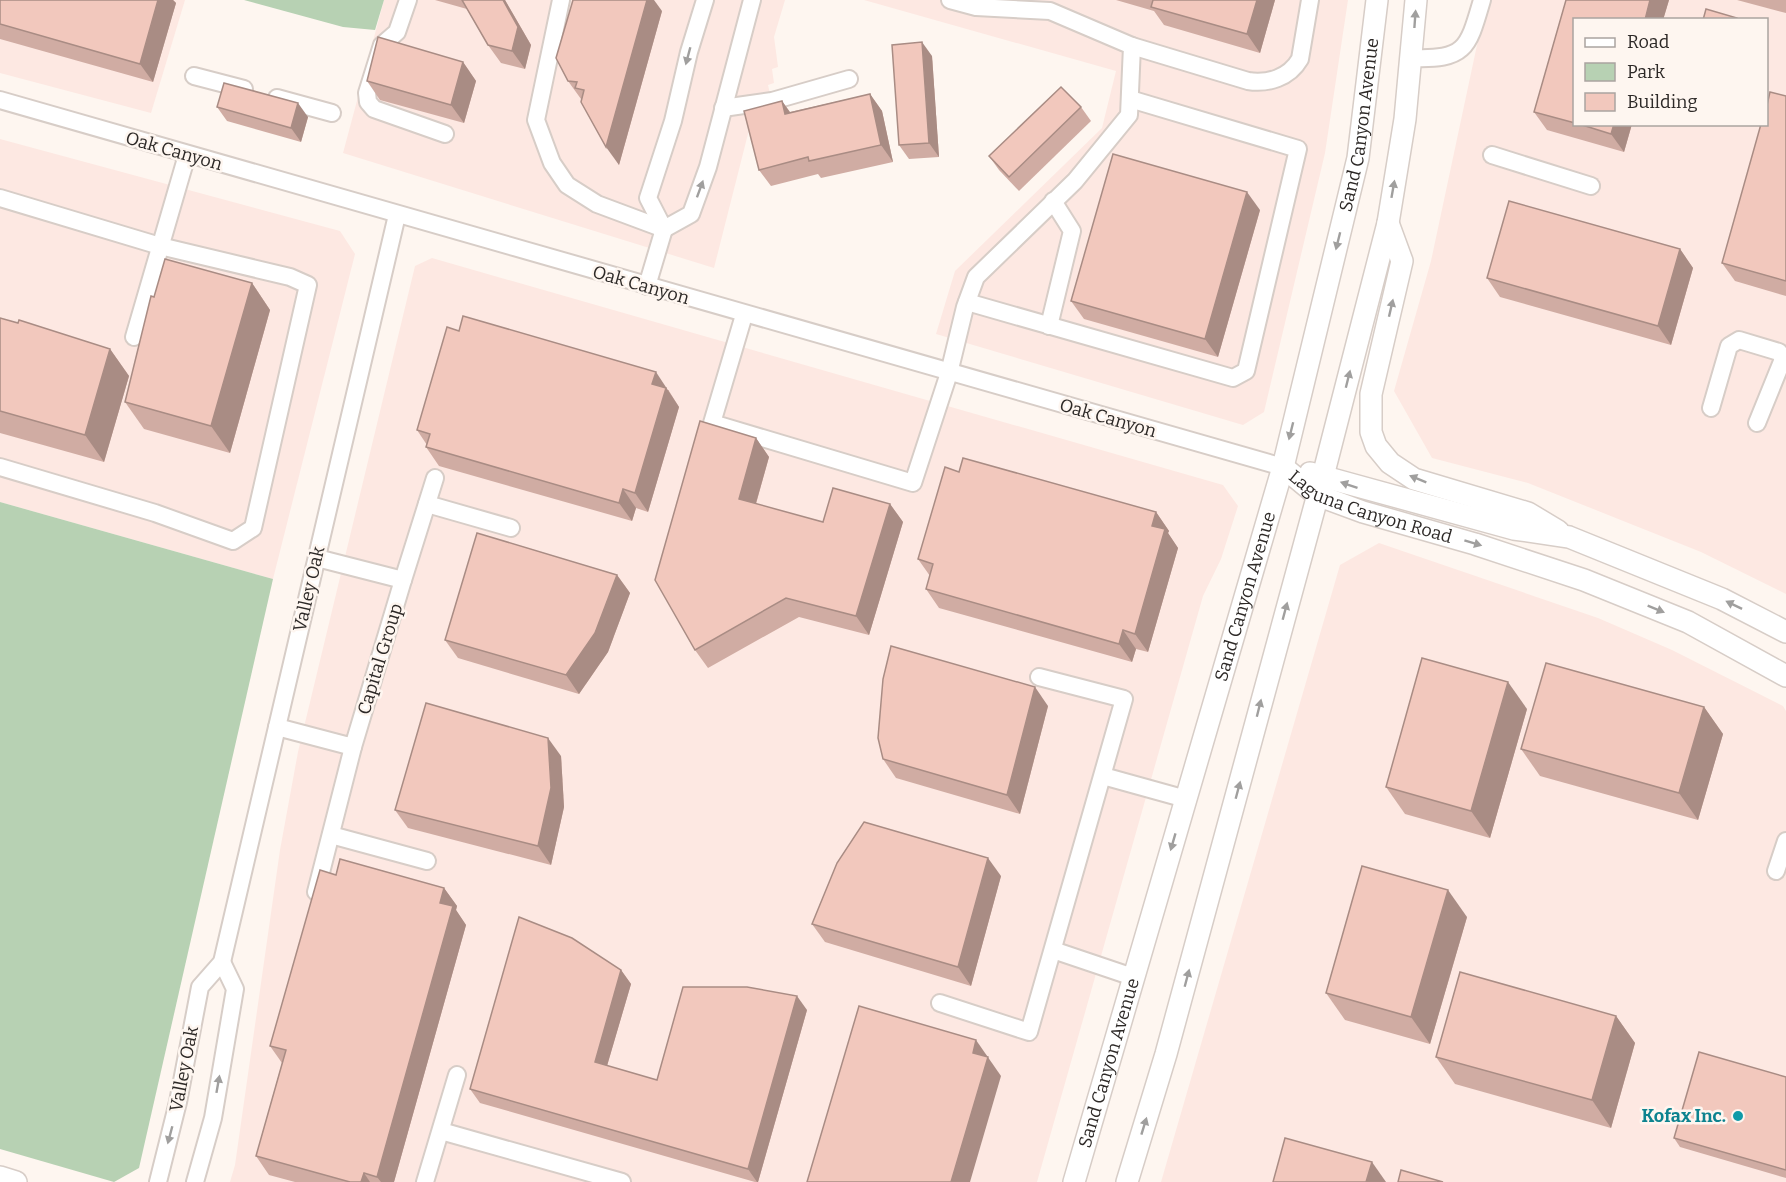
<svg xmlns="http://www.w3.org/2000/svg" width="1786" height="1182" viewBox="0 0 1786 1182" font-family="Bitter,serif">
<rect width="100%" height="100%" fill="#fef6f0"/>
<g fill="#fde8e2" fill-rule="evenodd">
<polygon points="0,0 185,0 151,113 0,73"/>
<polygon points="384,0 785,0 774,37 778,67 772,69 774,83 768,85 776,121 750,126 714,268 343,153"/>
<polygon points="864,0 1348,0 1325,153 1264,412 1243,425 936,334 955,271 1102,128 1116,71"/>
<path d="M1490 0H1786V594L1701 552 1528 483 1432 458 1394 391 1431 261 1477 45ZM1574 20H1766V124H1574Z"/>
<polygon points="0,139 340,231 355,254 273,579 0,502"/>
<polygon points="432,258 1223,485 1238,506 1221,559 1203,596 1037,1182 230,1182 235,1165 280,850 298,752 415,266"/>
<polygon points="1379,543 1598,618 1672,650 1783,706 1786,711 1786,1182 1161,1182 1340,565"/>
</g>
<g fill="#b7d1b3">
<polygon points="244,0 384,0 375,30 343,27"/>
<polygon points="0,502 273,579 139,1168 114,1182 0,1149"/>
</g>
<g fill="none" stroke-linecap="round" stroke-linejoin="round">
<defs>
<g id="minor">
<polyline points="408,0 397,32 382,45 367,93 368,102 374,109 445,134"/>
<polyline points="561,0 536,120 552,163 567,185 597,204 664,229 691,214 708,167 752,0"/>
<path d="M1132 46 1248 81C1268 84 1289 78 1300 59L1310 0"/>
<path d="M1412 58C1466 60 1468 48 1482 0"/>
<polyline points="194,76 244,89"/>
<polyline points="277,98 332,113"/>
<polyline points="0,100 1283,467"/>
<polyline points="723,108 772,101 849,79"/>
<polyline points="1492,155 1591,186"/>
<polyline points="0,198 160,246 290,277 308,285 253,528 233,541 155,513 0,467"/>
<polyline points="647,286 664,229 648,198 673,121 689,52 705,0"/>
<polyline points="967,302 1233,378 1246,371 1298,149 1130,99"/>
<polyline points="744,315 712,423 913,483 949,373 965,307 976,277 1075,181 1129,115 1132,46 1050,11 976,7 950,0"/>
<polyline points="1049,326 1072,231 1053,201"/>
<polyline points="134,337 187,155"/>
<polyline points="1711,408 1729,346 1739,340 1779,352 1783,359 1757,423"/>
<polyline points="427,504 511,528"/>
<polyline points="403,580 435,478"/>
<polyline points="277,727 353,747 403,580 317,558"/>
<polyline points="1103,776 1186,799"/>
<polyline points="331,835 427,861"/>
<polyline points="1776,871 1786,841"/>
<polyline points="316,892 353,747"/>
<polyline points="1053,950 1133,977"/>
<polyline points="940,1003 1029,1032 1124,699 1039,677"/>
<polyline points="441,1131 622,1182"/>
<polyline points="158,1182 178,1102 200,987 222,962 397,215"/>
<polyline points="195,1182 213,1118 235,989 222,962"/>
<polyline points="425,1182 457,1075"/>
</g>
<g id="major">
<polyline points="1388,223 1402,261 1371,394 1371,432 1376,446 1390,463 1414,479 1528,513 1558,531"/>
<path id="s1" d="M1283 467 1317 495 1363 512 1475 544 1584 580 1688 622 1786 676"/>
<polyline points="1310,473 1514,529 1569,537 1722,599 1786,632"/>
<polyline points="0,1177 16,1182"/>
<path id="s2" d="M1074 1182 1283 467 1358 158 1377 0"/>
<polyline points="1127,1182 1166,1054 1323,476 1388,223 1405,119 1416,0"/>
</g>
</defs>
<use href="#minor" stroke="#d7cdc7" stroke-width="20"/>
<use href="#major" stroke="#d7cdc7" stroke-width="24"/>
<use href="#minor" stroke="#fff" stroke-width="16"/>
<use href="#major" stroke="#fff" stroke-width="21"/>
</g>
<g fill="#d0aca3">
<polygon points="0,0 173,0 176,3 153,82 0,39"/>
<polygon points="435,0 505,0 531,45 525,69 501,63 488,45 467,9"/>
<polygon points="1116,0 1275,0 1260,53 1164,25 1154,11"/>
<polygon points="1566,0 1669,0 1663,20 1575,20 1575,124 1632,124 1624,152 1547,130 1534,112"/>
<polygon points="1737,0 1786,0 1786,13"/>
<polygon points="662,11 619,165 581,99 568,81"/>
<polygon points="932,56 939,157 909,159 899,145"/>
<polygon points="463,62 476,81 464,123 380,100 367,81"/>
<polygon points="870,94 882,111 893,162 821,178 818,174 771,186 759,170 782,101 790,112"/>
<polygon points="1786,96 1786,296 1735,281 1722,263"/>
<polygon points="217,107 308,117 301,142 227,121"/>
<polygon points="1081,107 1091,121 1019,191 999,170 989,156"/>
<polygon points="1260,210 1218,357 1084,319 1071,301"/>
<polygon points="1680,249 1693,268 1671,345 1500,297 1487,278"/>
<polygon points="252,283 270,310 230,453 144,429 125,402 154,297"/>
<polygon points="0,318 110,349 129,376 104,462 0,433"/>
<polygon points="669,390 669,391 679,407 648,512 636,508 632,521 439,466 426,447 427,445 417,430"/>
<polygon points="756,438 769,457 756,504 823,522 890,504 903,522 869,635 799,617 708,668 695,650"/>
<polygon points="959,472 1156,512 1169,531 1168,533 1178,548 1148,652 1136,649 1132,662 939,608 926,589 930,576 918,559"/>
<polygon points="617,575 630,593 608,652 579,694 458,658 445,640"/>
<polygon points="1048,706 1020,814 896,778 883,759"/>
<polygon points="1704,707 1723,734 1698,820 1540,776 1521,749"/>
<polygon points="1527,709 1490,838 1405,814 1386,787"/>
<polygon points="561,756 564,807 551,865 408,828 395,810"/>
<polygon points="336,875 444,888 457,906 456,910 466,925 394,1182 295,1182 269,1175 256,1156 282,1063 270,1046"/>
<polygon points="1001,876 971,986 825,942 812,924"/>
<polygon points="1467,917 1430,1044 1345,1020 1326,993"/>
<polygon points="621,970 631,984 607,1066 657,1080 807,1010 758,1182 755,1182 480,1103 470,1089"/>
<polygon points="1616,1016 1635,1043 1611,1128 1455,1084 1436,1057"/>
<polygon points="1786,1077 1786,1178 1680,1147 1674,1138"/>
</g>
<g fill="#a98c84">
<polygon points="158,0 173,0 176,3 153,82 140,64"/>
<polygon points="503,0 505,0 531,45 525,69 512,51"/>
<polygon points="647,0 654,0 662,11 619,165 606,147"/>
<polygon points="1257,0 1275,0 1260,53 1247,34"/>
<polygon points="1650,0 1669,0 1663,20 1645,20"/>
<polygon points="922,42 932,56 939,157 929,143"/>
<polygon points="463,62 476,81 464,123 451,105"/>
<polygon points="870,94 882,111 893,162 881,145"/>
<polygon points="782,101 794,118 785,114"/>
<polygon points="298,103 308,117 301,142 291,128"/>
<polygon points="1614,124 1632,124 1624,152 1611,134"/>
<polygon points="1247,192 1260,210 1218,357 1205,339"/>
<polygon points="1680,249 1693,268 1671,345 1658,326"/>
<polygon points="252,283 270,310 230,453 211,426"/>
<polygon points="110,349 129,376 104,462 85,435"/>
<polygon points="656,372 679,407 648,512 635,493 652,384"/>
<polygon points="756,438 769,457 752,517 739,499"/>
<polygon points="623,489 636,508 632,521 619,503"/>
<polygon points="890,504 903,522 869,635 856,616"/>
<polygon points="1156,512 1169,531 1168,533 1178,548 1148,652 1135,634 1152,526"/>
<polygon points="617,575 630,593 608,652 579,694 566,675"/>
<polygon points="1123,630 1136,649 1132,662 1119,644"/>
<polygon points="1508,682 1527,709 1490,838 1471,811"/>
<polygon points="1035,687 1048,706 1020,814 1007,795"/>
<polygon points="1704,707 1723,734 1698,820 1679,793"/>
<polygon points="548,738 561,756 564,807 551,865 538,846"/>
<polygon points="988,858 1001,876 971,986 958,967"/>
<polygon points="444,888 457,906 456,910 466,925 394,1182 381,1182 377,1177 440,903"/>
<polygon points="1448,890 1467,917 1430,1044 1411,1017"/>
<polygon points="621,970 631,984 604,1076 595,1062"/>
<polygon points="797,996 807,1010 758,1182 757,1182 748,1169"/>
<polygon points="1616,1016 1635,1043 1611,1128 1592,1100"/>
<polygon points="976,1040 1001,1076 970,1182 951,1182 973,1053"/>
<polygon points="1372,1162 1386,1182 1366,1182"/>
<polygon points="364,1173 370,1182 361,1182"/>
</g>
<g fill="#f2c8bd" stroke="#a98c84" stroke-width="1.5">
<polygon points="0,0 158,0 140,64 0,24"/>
<polygon points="462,0 503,0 518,27 512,51 488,45"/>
<polygon points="573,0 647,0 606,147 581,102 584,90 575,88 577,82 568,81 556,58"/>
<polygon points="1153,0 1257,0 1247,34 1151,7"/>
<polygon points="1566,0 1650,0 1645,20 1575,20 1575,123 1534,112"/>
<polygon points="1706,9 1737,18 1737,20 1703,20"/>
<polygon points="378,37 463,62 451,105 367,81"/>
<polygon points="922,42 929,143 899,145 892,45"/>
<polygon points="224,83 298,103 291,128 217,107"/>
<polygon points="1061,87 1081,107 1009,177 989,156"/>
<polygon points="1770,92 1786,96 1786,281 1722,263 1761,124 1767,124 1767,105"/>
<polygon points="870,94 881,145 809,161 808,157 759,170 744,111 782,101 785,114"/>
<polygon points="1579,124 1614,124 1611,134"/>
<polygon points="1113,154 1247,192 1205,339 1071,301"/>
<polygon points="1509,201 1680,249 1658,326 1487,278"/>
<polygon points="165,259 252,283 211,426 125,402 151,296 154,297"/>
<polygon points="463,316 656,372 652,384 666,388 635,493 623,489 619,503 426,447 430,434 417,430 447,327 459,331"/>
<polygon points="0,318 18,323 19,320 110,349 85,435 0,411"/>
<polygon points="700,421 756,438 739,499 823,522 833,488 890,504 856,616 786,598 695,650 655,580"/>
<polygon points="963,458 1156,512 1152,526 1165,529 1135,634 1123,630 1119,644 926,589 933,564 918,559 945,467 959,472"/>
<polygon points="477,533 617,575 595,633 566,675 445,640"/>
<polygon points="891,646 1035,687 1007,795 883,759 878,738 883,679"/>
<polygon points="1422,658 1508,682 1471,811 1386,787"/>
<polygon points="1546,663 1704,707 1679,793 1521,749"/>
<polygon points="426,703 548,738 551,788 538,846 395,810"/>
<polygon points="864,822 988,858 958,967 812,924 837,863"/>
<polygon points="340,859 444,888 440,903 453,906 377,1177 364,1173 361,1182 350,1182 256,1156 286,1050 270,1046 320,870 336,875"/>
<polygon points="1362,866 1448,890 1411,1017 1326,993"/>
<polygon points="519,917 572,938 621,970 595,1062 657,1080 683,987 747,987 797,996 748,1169 470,1089"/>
<polygon points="1460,972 1616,1016 1592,1100 1436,1057"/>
<polygon points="859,1006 976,1040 973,1053 988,1057 951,1182 807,1182"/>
<polygon points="1699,1052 1786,1077 1786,1170 1674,1138"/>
<polygon points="1285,1138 1372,1162 1366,1182 1273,1182"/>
<polygon points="1401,1170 1443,1182 1398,1182"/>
</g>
<defs><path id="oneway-solid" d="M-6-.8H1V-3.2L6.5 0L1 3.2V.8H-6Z" transform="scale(1.5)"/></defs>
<g fill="#a09f9e">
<use href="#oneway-solid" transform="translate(1415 19) rotate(-86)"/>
<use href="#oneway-solid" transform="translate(688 56) rotate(105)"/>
<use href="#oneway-solid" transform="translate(700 189) rotate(-70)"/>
<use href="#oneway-solid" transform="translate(1393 189) rotate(-80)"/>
<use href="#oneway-solid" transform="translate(1338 241) rotate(104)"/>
<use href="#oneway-solid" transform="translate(1391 308) rotate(-77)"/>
<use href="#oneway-solid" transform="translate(1348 379) rotate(-76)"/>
<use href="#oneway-solid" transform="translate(1291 431) rotate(104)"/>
<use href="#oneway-solid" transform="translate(1418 479) rotate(-158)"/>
<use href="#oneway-solid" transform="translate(1349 485) rotate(-161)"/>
<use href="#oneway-solid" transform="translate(1473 543) rotate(17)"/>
<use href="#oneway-solid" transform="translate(1734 605) rotate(-154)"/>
<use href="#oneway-solid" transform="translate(1656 609) rotate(22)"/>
<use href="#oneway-solid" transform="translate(1285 611) rotate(-75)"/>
<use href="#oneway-solid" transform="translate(1259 708) rotate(-76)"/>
<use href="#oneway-solid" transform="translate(1238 790) rotate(-75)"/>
<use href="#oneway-solid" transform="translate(1173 842) rotate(106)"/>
<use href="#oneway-solid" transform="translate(1187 978) rotate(-75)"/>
<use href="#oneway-solid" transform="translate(218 1084) rotate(-80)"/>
<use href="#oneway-solid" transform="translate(1144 1126) rotate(-73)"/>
<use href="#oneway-solid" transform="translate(170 1135) rotate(105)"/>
</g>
<circle fill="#0f9aa8" stroke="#fef6f0" stroke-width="2" cx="1738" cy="1116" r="6"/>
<g text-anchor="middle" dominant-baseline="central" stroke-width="5" stroke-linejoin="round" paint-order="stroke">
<g font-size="18" fill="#2d2927" stroke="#fef6f0">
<text stroke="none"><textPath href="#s2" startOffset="1096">Sand Canyon Avenue</textPath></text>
<text transform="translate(174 151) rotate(16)">Oak Canyon</text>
<text transform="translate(641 285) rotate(16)">Oak Canyon</text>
<text transform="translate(1108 418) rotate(16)">Oak Canyon</text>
<text stroke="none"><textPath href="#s1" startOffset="98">Laguna Canyon Road</textPath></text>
<text transform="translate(309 589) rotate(-77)">Valley Oak</text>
<text stroke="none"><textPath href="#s2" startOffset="610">Sand Canyon Avenue</textPath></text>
<text transform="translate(380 659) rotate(-73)">Capital Group</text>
<text stroke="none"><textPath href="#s2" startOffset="124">Sand Canyon Avenue</textPath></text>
<text transform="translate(184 1069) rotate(-79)">Valley Oak</text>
</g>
<g font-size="18" font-weight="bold" fill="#0d838f" stroke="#fef6f0" text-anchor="end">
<text x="1726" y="1116">Kofax Inc.</text>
</g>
</g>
<rect x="1573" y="18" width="195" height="108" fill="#fef6f0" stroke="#aaa4a0" stroke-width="1.5"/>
<rect x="1585" y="38" width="30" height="9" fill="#ffffff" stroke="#aaa4a0" stroke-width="1.5"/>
<text x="1627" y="48" font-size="18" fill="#2d2927">Road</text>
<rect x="1585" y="63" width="30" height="18" fill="#b7d1b3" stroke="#aaa4a0" stroke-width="1.5"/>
<text x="1627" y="78" font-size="18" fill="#2d2927">Park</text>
<rect x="1585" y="93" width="30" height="18" fill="#f2c8bd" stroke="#aaa4a0" stroke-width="1.5"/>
<text x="1627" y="108" font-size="18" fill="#2d2927">Building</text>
</svg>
